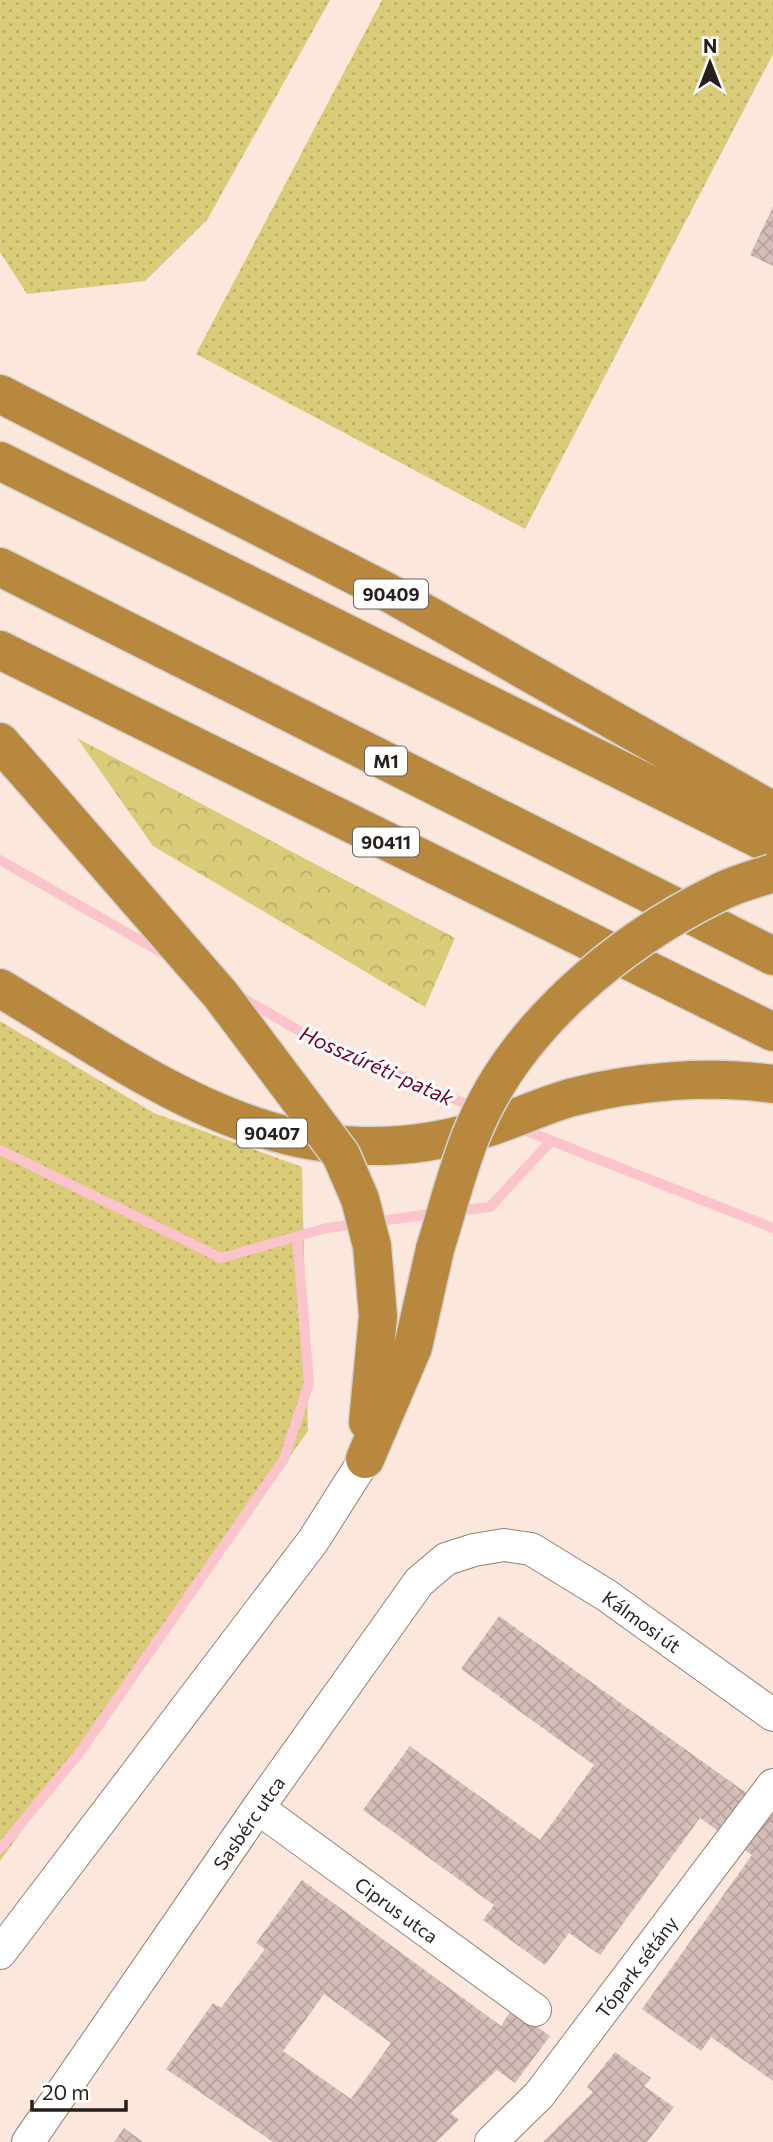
<svg xmlns="http://www.w3.org/2000/svg" width="773" height="2142" viewBox="0 0 773 2142" font-family="Commissioner,sans-serif">
<defs>
<pattern id="grass-dots" width="8" height="8" patternUnits="userSpaceOnUse" patternTransform="scale(1.75)"><rect width="8" height="8" fill="#dacb79"/><path d="M2 2h.1M6 6h.1" fill="none" stroke="#bbae68" stroke-width="1.8" stroke-linecap="round"/></pattern>
<pattern id="forest-crowns" width="20" height="18" patternUnits="userSpaceOnUse" patternTransform="scale(1.75)"><rect width="20" height="18" fill="#dacb79"/><path d="M2 6a3 3 0 1 1 6 0M12 15a3 3 0 1 1 6 0" fill="none" stroke="#bbae68"/></pattern>
<pattern id="building-cross-hatch" width="8" height="8" patternUnits="userSpaceOnUse" patternTransform="scale(1.75)"><rect width="8" height="8" fill="#d4bdb9"/><path d="M0 0l8 8M0 8l8-8" fill="none" stroke="#b6a29e"/></pattern>
</defs>
<rect width="100%" height="100%" fill="#fbe7db"/>
<g fill="url(#grass-dots)">
<polygon points="0,0 330,0 207,220 145,281 27,294 0,252"/>
<polygon points="382,0 773,0 773,54 525,529 196,354"/>
<polygon points="0,1021 154,1113 302,1167 308,1431 0,1861"/>
</g>
<polygon fill="url(#forest-crowns)" points="77,738 455,938 425,1007 153,846"/>
<g fill="none" stroke-linecap="round" stroke-linejoin="round">
<g stroke="#fbc3cc" stroke-width="10">
<polyline points="0,860 164,954"/>
<polyline points="241,997 305,1034 477,1109"/>
<polyline points="519,1128 773,1228"/>
<polyline points="0,1150 221,1258 327,1228 358,1224"/>
<polyline points="457,1211 490,1207 550,1142"/>
<polyline points="373,1222 438,1213"/>
<polyline points="0,1849 80,1752 284,1459 309,1383 297,1237"/>
</g>
</g>
<g fill="url(#building-cross-hatch)" fill-rule="evenodd">
<polygon points="773,207 773,266 750,255"/>
<polygon points="499,1616 773,1812 773,2081 711,2037 701,2051 642,2009 752,1855 700,1818 600,1955 569,1933 545,1965 483,1920 494,1905 363,1810 410,1746 540,1840 594,1765 461,1669"/>
<path d="M302 1880 501 2026 512 2009 550 2036 515 2083 497 2070 451 2113 459 2120 436 2142H273L166 2069 213 2003 221 2008 265 1949 256 1943ZM324 1994 391 2043 351 2099 283 2051Z"/>
<polygon points="615,2052 651,2078 644,2086 674,2107 647,2142 543,2142 593,2092 587,2087"/>
<polygon points="124,2128 143,2142 114,2142"/>
</g>
<g fill="none" stroke-linecap="round" stroke-linejoin="round">
<defs>
<g id="street">
<path id="s1" d="M258 1808 535 2010"/>
<polyline points="0,1953 313,1541 365,1459"/>
<path id="s2" d="M28 2142 258 1808 419 1582 446 1559 474 1550 504 1545 531 1549 606 1595 773 1715"/>
<path id="s3" d="M491 2142 539 2095 773 1785"/>
</g>
<g id="highway">
<polyline points="0,394 389,593 773,811"/>
<polyline points="0,461 773,846"/>
<polyline points="0,567 773,956"/>
<polyline points="0,650 773,1032"/>
<polyline points="0,742 31,777"/>
<path d="M0 988C158 1083 289 1188 483 1129 514 1120 543 1105 573 1097 636 1081 709 1075 773 1084"/>
<polyline points="368,1422 378,1316 372,1246"/>
<polyline points="365,1459 413,1347 435,1249"/>
</g>
</defs>
<use href="#street" stroke="#928076" stroke-width="34"/>
<use href="#highway" stroke="#d4d2d1" stroke-width="41"/>
<use href="#street" stroke="#fff" stroke-width="32"/>
<use href="#highway" stroke="#b8883e" stroke-width="38"/>
<defs>
<g id="highway-bridge">
<polyline points="31,777 220,994 341,1155 360,1199 372,1246"/>
<path d="M435 1249C447 1211 457 1170 472 1133 515 1027 618 942 718 893 735 884 755 879 773 873"/>
</g>
</defs>
<use href="#highway-bridge" stroke="#d4d2d1" stroke-width="41" stroke-linecap="butt"/>
<use href="#highway-bridge" stroke="#b8883e" stroke-width="38"/>
</g>
<g text-anchor="middle" dominant-baseline="central" stroke-width="6" stroke-linejoin="round" paint-order="stroke">
<g fill="#fff" stroke="#67625f" stroke-width="2">
<rect x="354" y="579.5" width="74" height="29" rx="5"/>
<rect x="365" y="746.5" width="42" height="29" rx="5"/>
<rect x="353" y="827.5" width="66" height="29" rx="5"/>
<rect x="237" y="1118.5" width="70" height="29" rx="5"/>
</g>
<g font-size="18" font-weight="bold" fill="#261f1b">
<text x="391" y="594">90409</text>
<text x="386" y="761">M1</text>
<text x="386" y="842">90411</text>
<text x="272" y="1133">90407</text>
</g>
<g font-size="19" fill="#261f1b" stroke="#fff">
<text stroke="none"><textPath href="#s2" startOffset="938">Kálmosi út</textPath></text>
<text stroke="none"><textPath href="#s2" startOffset="388">Sasbérc utca</textPath></text>
<text stroke="none"><textPath href="#s1" startOffset="172">Ciprus utca</textPath></text>
<text stroke="none"><textPath href="#s3" startOffset="228">Tópark sétány</textPath></text>
</g>
<g font-size="21" font-style="italic" fill="#70032d" stroke="#fff">
<text transform="translate(377 1065) rotate(24)">Hosszúréti-patak</text>
</g>
</g>
<g transform="translate(710 63)" stroke="#ffffff" stroke-width="5" paint-order="stroke">
<path d="M0-5L12 26L0 18L-12 26Z" fill="#261f1b"/>
<text y="-10" font-size="19" font-weight="bold" text-anchor="middle" fill="#261f1b">N</text>
</g>
<path d="M32 2100v10h94v-10" fill="none" stroke="#261f1b" stroke-width="3.5"/>
<text x="42" y="2100" font-size="21" fill="#261f1b" stroke="#ffffff" stroke-width="5" paint-order="stroke">20 m</text>
</svg>
